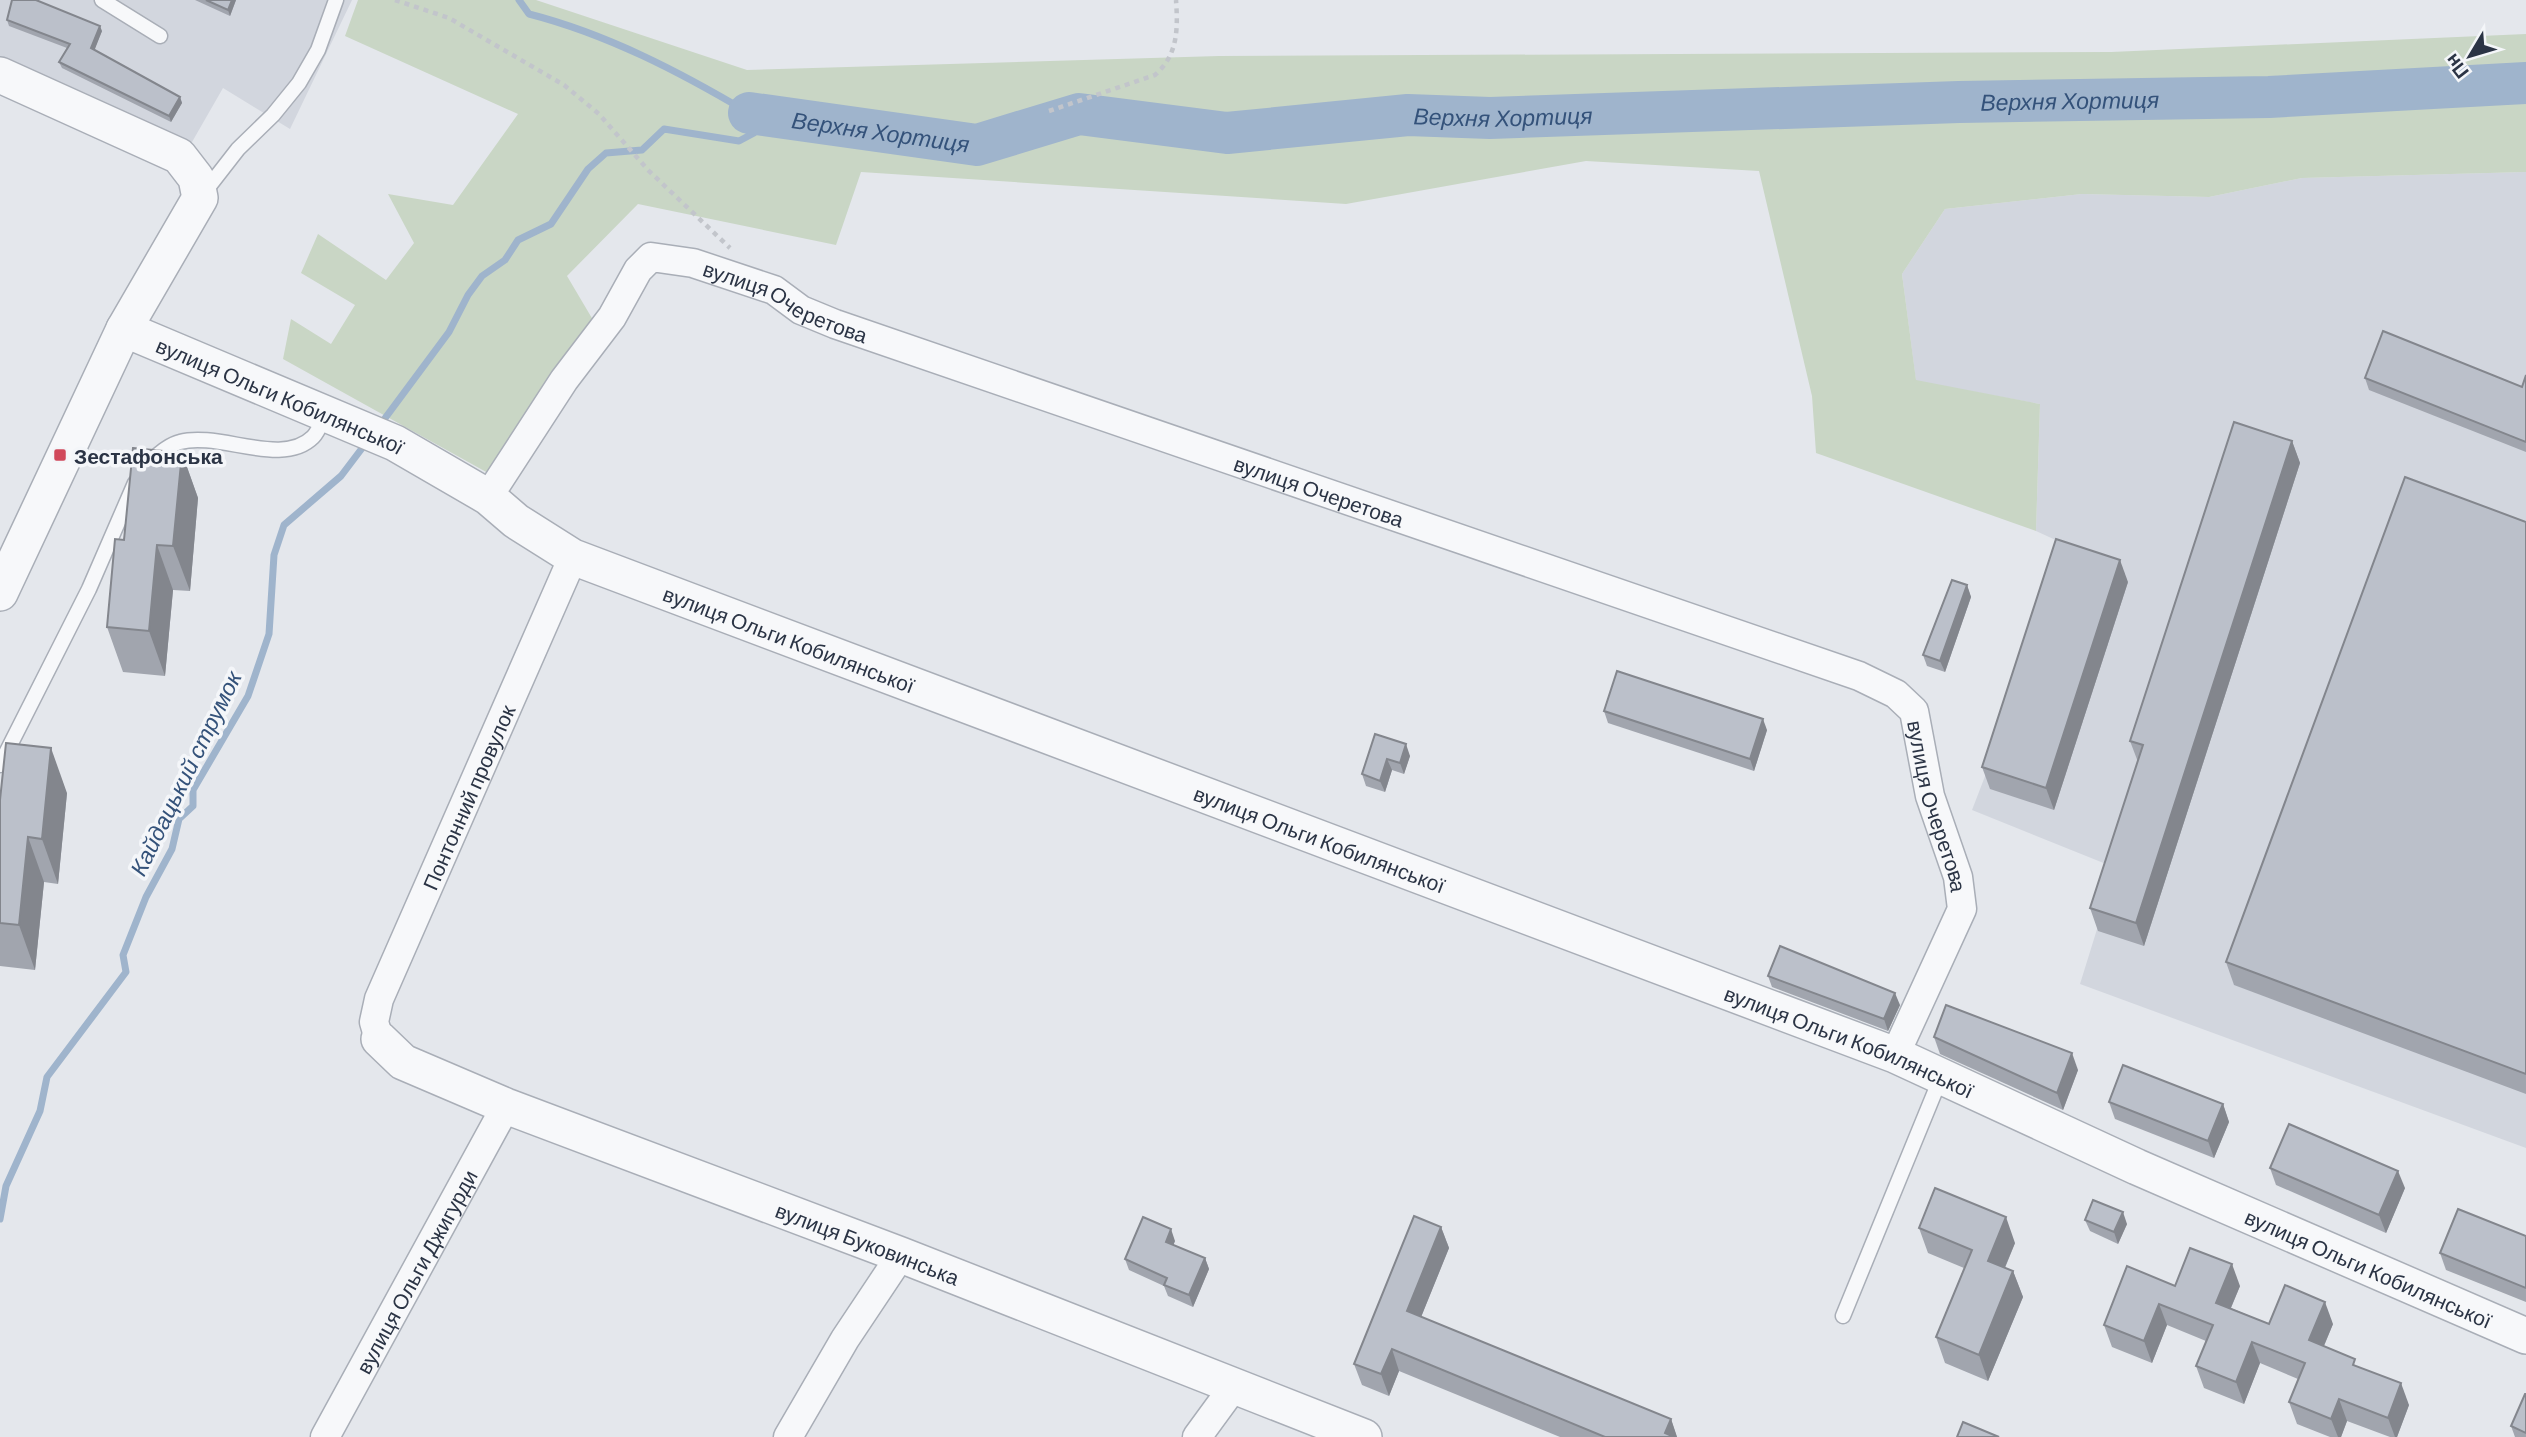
<svg xmlns="http://www.w3.org/2000/svg" width="2526" height="1437" viewBox="0 0 2526 1437" font-family="Barlow,sans-serif">
<rect width="100%" height="100%" fill="#e4e7ec"/>
<g fill="#d2d6de">
<polygon points="0,0 352,0 290,129 223,88 188,149 0,64"/>
<polygon points="2526,172 2526,1148 2080,984 2116,868 1972,810 2073,548 2036,531 2040,404 1916,381 1902,274 1945,209 2082,194 2209,197 2302,178"/>
</g>
<polygon fill="#c9d6c5" points="358,0 536,0 747,70 1219,56 2111,52 2526,34 2526,172 2302,178 2209,197 2082,194 1945,209 1902,274 1916,380 2040,404 2036,531 1816,453 1812,396 1759,171 1586,161 1346,204 861,172 836,245 638,204 567,276 596,325 497,478 283,359 291,319 331,344 355,305 301,273 318,234 386,280 414,243 388,194 453,205 518,114 345,36"/>
<g fill="none" stroke-linecap="round" stroke-linejoin="round">
<g stroke="#9fb4cc" stroke-width="7">
<path d="M519 0 529 14C607 34 680 72 749 113"/>
<polyline points="380,425 449,332 468,295 482,276 505,260 518,240 551,224 588,169 606,153 642,150 664,129 739,141 754,133 766,116"/>
<polyline points="0,1219 6,1186 40,1111 47,1077 126,972 123,955 146,897 172,849 179,819 193,806 193,790 248,696 269,634 274,555 284,525 341,476 366,443"/>
</g>
<path stroke="#9fb4cc" stroke-width="42" id="s1" d="M749 113 977 145 1079 114 1227 133 1408 115 1490 118 1959 102 2269 97 2526 83"/>
<defs>
<g id="service">
<polyline points="102,0 160,36"/>
<polyline points="203,194 238,149 273,115 299,83 318,50 336,0"/>
<path d="M148 463C158 455 168 445 180 442 219 431 282 468 313 437 319 431 322 420 326 413"/>
<polyline points="0,765 89,589 135,483"/>
<polyline points="1843,1316 1941,1077"/>
</g>
<g id="minor">
<path id="s2" d="M488 497 564 380 612 317 638 270 651 257 693 263 774 290 801 310 835 324 1859 676 1896 694 1914 711 1930 796 1958 877 1962 909 1895 1055"/>
<path id="s3" d="M379 1039 374 1022 379 999 573 557"/>
<path id="s4" d="M325 1437 506 1106"/>
<polyline points="788,1437 845,1339 901,1255"/>
<polyline points="1197,1437 1235,1385"/>
</g>
<g id="tertiary">
<polyline points="0,75 179,156 196,178 200,198 124,329 0,593"/>
<path id="s5" d="M124 329 395 443 488 497 516 521 573 557 1895 1055 2137 1167 2526 1336"/>
<path id="s6" d="M379 1039 403 1062 506 1106 901 1255 1364 1437"/>
</g>
</defs>
<use href="#service" stroke="#a9aeb7" stroke-width="17"/>
<use href="#minor" stroke="#a9aeb7" stroke-width="31"/>
<use href="#tertiary" stroke="#a9aeb7" stroke-width="38"/>
<g stroke="#c2c5cb" stroke-width="4.5" stroke-dasharray="5 5" stroke-linecap="butt">
<polyline points="395,0 449,18 564,85 599,114 648,170 730,248"/>
<path d="M1049 111 1155 75C1178 55 1178 29 1176 0"/>
</g>
<use href="#service" stroke="#f7f8fa" stroke-width="14"/>
<use href="#minor" stroke="#f7f8fa" stroke-width="28"/>
<use href="#tertiary" stroke="#f7f8fa" stroke-width="35"/>
</g>
<g fill="#a1a5ae">
<polygon points="195,0 236,0 230,16"/>
<polygon points="7,20 102,31 94,50 180,97 182,103 171,122 62,68 59,62 67,48 9,26"/>
<polygon points="2526,375 2526,452 2369,390 2365,378 2522,387"/>
<polygon points="2292,441 2300,463 2144,946 2098,931 2090,908 2138,762 2130,741"/>
<polygon points="182,453 198,498 190,591 173,590 165,676 123,672 107,627 124,540"/>
<polygon points="2526,522 2526,1094 2234,985 2226,962"/>
<polygon points="2128,582 2054,810 1990,789 1982,767"/>
<polygon points="1967,585 1971,597 1945,672 1927,666 1923,655"/>
<polygon points="1604,711 1767,730 1754,771 1608,723"/>
<polygon points="1375,734 1410,756 1404,774 1392,770 1385,792 1366,786 1362,774"/>
<polygon points="67,793 58,884 44,882 35,970 0,966 0,800"/>
<polygon points="1768,976 1900,1005 1888,1031 1772,987"/>
<polygon points="1934,1037 2078,1070 2063,1110 1940,1054"/>
<polygon points="2109,1102 2223,1104 2229,1122 2214,1158 2115,1119"/>
<polygon points="2270,1168 2405,1188 2386,1233 2276,1185"/>
<polygon points="2085,1220 2127,1224 2118,1244 2090,1231"/>
<polygon points="1441,1227 1449,1248 1421,1317 1671,1419 1677,1437 1560,1437 1399,1371 1389,1396 1362,1385 1354,1364"/>
<polygon points="1919,1228 2015,1243 2005,1268 2013,1271 2023,1297 1988,1381 1945,1363 1936,1337 1964,1268 1928,1253"/>
<polygon points="2526,1236 2526,1302 2446,1270 2440,1253"/>
<polygon points="1175,1241 1173,1245 1205,1258 1209,1269 1193,1307 1168,1296 1164,1286 1129,1270 1125,1259"/>
<polygon points="2175,1286 2240,1286 2231,1308 2269,1324 2333,1324 2324,1346 2358,1367 2409,1405 2397,1437 2390,1437 2347,1421 2341,1437 2330,1437 2297,1424 2289,1402 2298,1379 2260,1363 2244,1404 2204,1388 2196,1366 2206,1341 2167,1325 2152,1363 2112,1347 2104,1325"/>
<polygon points="2526,1394 2526,1437 2515,1437 2511,1426"/>
</g>
<g fill="#83868d">
<polygon points="232,0 236,0 230,16 228,10"/>
<polygon points="100,26 102,31 93,54 91,48"/>
<polygon points="180,97 182,103 171,122 169,116"/>
<polygon points="2292,441 2300,463 2144,946 2136,923"/>
<polygon points="182,453 198,498 190,591 173,546"/>
<polygon points="157,545 173,590 165,676 149,631"/>
<polygon points="2120,560 2128,582 2054,810 2046,788"/>
<polygon points="1967,585 1971,597 1945,672 1940,661"/>
<polygon points="1763,719 1767,730 1754,771 1750,759"/>
<polygon points="1406,744 1410,756 1404,774 1400,763"/>
<polygon points="51,748 67,793 58,884 42,839"/>
<polygon points="1387,759 1392,770 1385,792 1380,781"/>
<polygon points="28,837 44,882 35,970 19,925"/>
<polygon points="1895,993 1900,1005 1888,1031 1884,1019"/>
<polygon points="2072,1053 2078,1070 2063,1110 2057,1093"/>
<polygon points="2223,1104 2229,1122 2214,1158 2208,1141"/>
<polygon points="2398,1171 2405,1188 2386,1233 2379,1215"/>
<polygon points="2123,1212 2127,1224 2118,1244 2114,1232"/>
<polygon points="2006,1217 2015,1243 1997,1286 1988,1261"/>
<polygon points="1441,1227 1449,1248 1415,1332 1407,1311"/>
<polygon points="1171,1229 1175,1241 1170,1253 1166,1242"/>
<polygon points="1205,1258 1209,1269 1193,1307 1189,1295"/>
<polygon points="2232,1264 2240,1286 2224,1324 2216,1303"/>
<polygon points="2013,1271 2023,1297 1988,1381 1979,1355"/>
<polygon points="2325,1302 2333,1324 2317,1362 2309,1340"/>
<polygon points="2159,1304 2167,1325 2152,1363 2144,1341"/>
<polygon points="2252,1342 2260,1363 2244,1404 2236,1382"/>
<polygon points="1392,1349 1399,1371 1389,1396 1381,1374"/>
<polygon points="2401,1383 2409,1405 2397,1437 2395,1437 2388,1418"/>
<polygon points="2339,1399 2347,1421 2341,1437 2338,1437 2331,1419"/>
<polygon points="1671,1419 1677,1437 1667,1437 1665,1433"/>
</g>
<g fill="#bbc0ca" stroke="#83868d" stroke-width="2">
<polygon points="12,0 36,0 100,26 91,48 180,97 169,116 59,62 70,44 7,20"/>
<polygon points="206,0 232,0 228,10"/>
<polygon points="2383,331 2522,387 2526,375 2526,442 2365,378"/>
<polygon points="2234,422 2292,441 2136,923 2090,908 2143,745 2130,741"/>
<polygon points="133,448 182,453 173,546 157,545 149,631 107,627 115,539 124,540"/>
<polygon points="2405,477 2526,522 2526,1074 2226,962"/>
<polygon points="2056,539 2120,560 2046,788 1982,767"/>
<polygon points="1952,580 1967,585 1940,661 1923,655"/>
<polygon points="1617,671 1763,719 1750,759 1604,711"/>
<polygon points="1375,734 1406,744 1400,763 1387,759 1380,781 1362,774"/>
<polygon points="6,743 51,748 42,839 28,837 19,925 0,923 0,800"/>
<polygon points="1780,946 1895,993 1884,1019 1768,976"/>
<polygon points="1946,1005 2072,1053 2057,1093 1934,1037"/>
<polygon points="2123,1065 2223,1104 2208,1141 2109,1102"/>
<polygon points="2289,1124 2398,1171 2379,1215 2270,1168"/>
<polygon points="1935,1188 2006,1217 1988,1261 2013,1271 1979,1355 1936,1337 1972,1250 1919,1228"/>
<polygon points="2093,1200 2123,1212 2114,1232 2085,1220"/>
<polygon points="2458,1209 2526,1236 2526,1288 2440,1253"/>
<polygon points="1414,1216 1441,1227 1407,1311 1671,1419 1665,1433 1674,1437 1605,1437 1392,1349 1381,1374 1354,1364"/>
<polygon points="1143,1217 1171,1229 1166,1242 1205,1258 1189,1295 1164,1285 1167,1278 1125,1259"/>
<polygon points="2190,1248 2232,1264 2216,1303 2269,1324 2285,1285 2325,1302 2309,1340 2355,1359 2353,1365 2401,1383 2388,1418 2339,1399 2331,1419 2289,1402 2305,1363 2252,1342 2236,1382 2196,1366 2213,1325 2159,1304 2144,1341 2104,1325 2127,1266 2175,1286"/>
<polygon points="2525,1394 2526,1394 2526,1433 2511,1426"/>
<polygon points="1963,1422 1999,1437 1957,1437"/>
</g>
<rect fill="#d1495b" stroke="#f4f6f9" stroke-width="2.5" x="53" y="448" width="14" height="14" rx="3.5"/>
<g text-anchor="middle" dominant-baseline="central" stroke-width="7" stroke-linejoin="round" paint-order="stroke">
<g font-size="21" fill="#2b3445" stroke="#f4f6f9">
<text stroke="none"><textPath href="#s2" startOffset="434">вулиця Очеретова</textPath></text>
<text stroke="none"><textPath href="#s5" startOffset="170">вулиця Ольги Кобилянської</textPath></text>
<text stroke="none"><textPath href="#s2" startOffset="1001">вулиця Очеретова</textPath></text>
<text stroke="none"><textPath href="#s5" startOffset="737">вулиця Ольги Кобилянської</textPath></text>
<text stroke="none"><textPath href="#s3" startOffset="262">Понтонний провулок</textPath></text>
<text stroke="none"><textPath href="#s2" startOffset="1736">вулиця Очеретова</textPath></text>
<text stroke="none"><textPath href="#s5" startOffset="1304">вулиця Ольги Кобилянської</textPath></text>
<text stroke="none"><textPath href="#s5" startOffset="1871">вулиця Ольги Кобилянської</textPath></text>
<text stroke="none"><textPath href="#s6" startOffset="532">вулиця Буковинська</textPath></text>
<text stroke="none"><textPath href="#s5" startOffset="2438">вулиця Ольги Кобилянської</textPath></text>
<text stroke="none"><textPath href="#s4" startOffset="189">вулиця Ольги Джигурди</textPath></text>
</g>
<g font-size="21" font-weight="bold" fill="#2b3445" stroke="#f4f6f9" text-anchor="start">
<text x="74" y="455">Зестафонська</text>
</g>
<g font-size="23" font-style="italic" fill="#34527a" stroke="#f4f6f9">
<text stroke="none"><textPath href="#s1" startOffset="1330">Верхня Хортиця</textPath></text>
<text stroke="none"><textPath href="#s1" startOffset="763">Верхня Хортиця</textPath></text>
<text stroke="none"><textPath href="#s1" startOffset="133">Верхня Хортиця</textPath></text>
<text transform="translate(185 773) rotate(-64)">Кайдацький струмок</text>
</g>
</g>
<g transform="translate(2470 56) rotate(232)" stroke="#f4f6f9" stroke-width="5" paint-order="stroke">
<path d="M0-5L12 26L0 18L-12 26Z" fill="#2b3445"/>
<text y="-10" font-size="19" font-weight="bold" text-anchor="middle" fill="#2b3445">Пн</text>
</g>
</svg>
